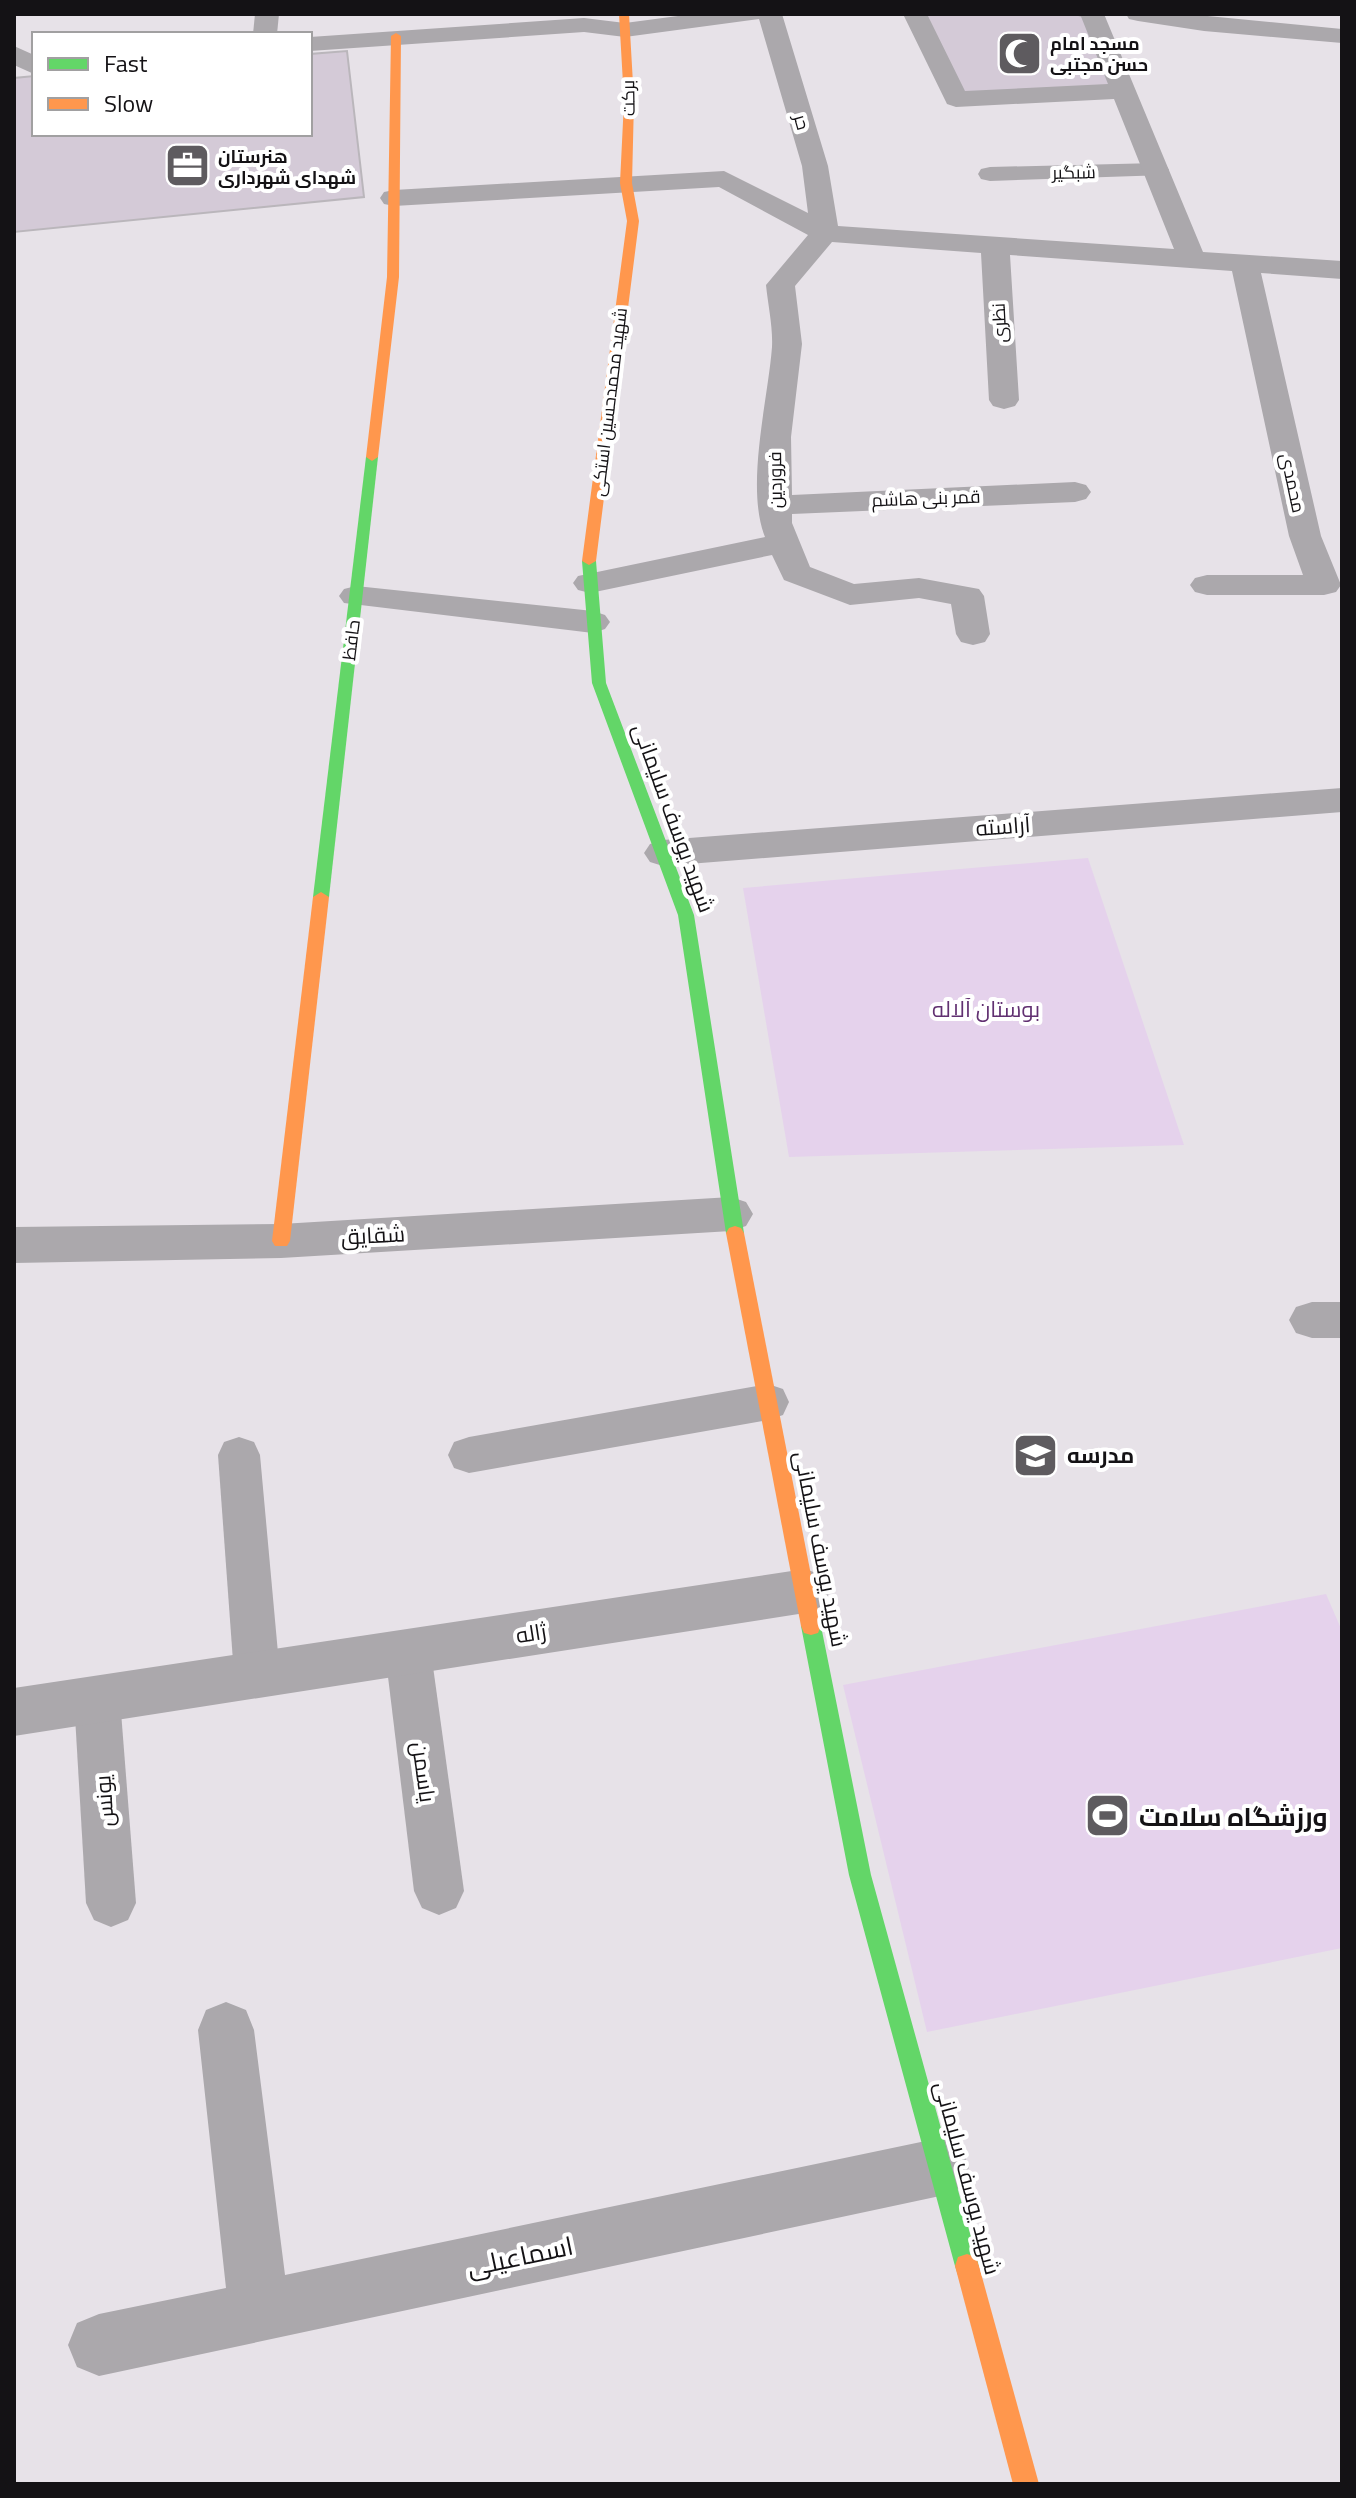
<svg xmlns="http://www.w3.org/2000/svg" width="1356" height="2498" viewBox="0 0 1356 2498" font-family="'Titillium Web',Cairo,sans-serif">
<rect width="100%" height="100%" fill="#e7e2e8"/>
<g fill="#e5d2ec">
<polygon points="1088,858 1184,1145 789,1157 743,888"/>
<polygon points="1326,1594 1342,1631 1342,1948 927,2032 843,1685"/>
</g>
<g fill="#d4cad7" stroke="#bab6bb" stroke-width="2">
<polygon points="922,14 1076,14 1084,17 1112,88 958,93"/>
<polygon points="347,51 364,197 14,232 14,78 34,76 34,134 310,134 310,54"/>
</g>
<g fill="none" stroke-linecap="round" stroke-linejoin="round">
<g fill="#aba8ac" fill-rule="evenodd">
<polygon points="1157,163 1166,165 1169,170 1166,175 990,181 981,179 978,174 981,169 990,167"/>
<polygon points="768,1384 783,1389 789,1402 783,1415 768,1420 469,1473 454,1468 448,1455 454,1442 469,1437"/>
<polygon points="239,1437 254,1442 260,1455 280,1675 273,1690 257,1696 241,1690 234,1675 218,1455 224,1442"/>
<polygon points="408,1631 424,1637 431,1652 464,1891 456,1908 439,1915 422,1908 414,1891 385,1652 392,1637"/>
<polygon points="97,1677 113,1684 120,1699 136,1903 128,1920 111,1927 94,1920 86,1903 74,1699 81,1684"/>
</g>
<g fill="#aba8ac" fill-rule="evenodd">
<polygon points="255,14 279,14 277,34 253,34"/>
<path d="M693 14H782L828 166 838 226 1174 249 1114 99 956 107 947 104 903 14H927L965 91 1108 84 1080 14H1104L1203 252 1342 261V279L1261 273 1321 536 1341 585 1336 592 1324 595H1207L1195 592 1190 585 1195 578 1207 575H1303L1289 536 1232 271 1010 255 1019 400 1015 406 1004 409 993 406 989 400 981 253 832 242 795 286 802 344 791 437 792 495 1075 482 1086 485 1091 492 1086 499 1075 502 792 514V523L810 567 854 584 919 578 979 589 984 596 990 634 985 642 973 645 961 642 956 634 951 604 919 598 850 605 784 580 772 555 590 593 578 590 573 583 578 576 765 537C745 487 768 400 772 347 773 327 768 305 766 285L808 235 719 187 394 206 384 204 380 198 384 192 394 190 724 171 808 213 802 166 759 19 625 37 584 32 310 51V37L584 18 625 23Z"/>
<polygon points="1126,14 1187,14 1342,29 1342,43 1204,31 1138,21 1129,19"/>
<polygon points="14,46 34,55 34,74 14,65"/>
<polygon points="356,586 593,611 605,615 610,622 605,629 593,633 344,603 339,596 344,589"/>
<polygon points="1342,788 1342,812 663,866 650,862 644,853 650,844 663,840"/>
<polygon points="731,1197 746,1202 753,1214 746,1226 731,1231 281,1258 14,1263 14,1227 281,1224"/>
<polygon points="1312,1302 1342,1302 1342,1338 1312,1338 1296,1333 1289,1320 1296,1307"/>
<polygon points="805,1569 822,1575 830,1591 822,1607 805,1613 14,1736 14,1688"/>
<polygon points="226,2002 246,2010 254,2030 285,2275 940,2138 961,2146 969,2167 961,2188 940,2196 99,2376 77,2367 68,2345 77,2323 99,2314 226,2288 198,2030 206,2010"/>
</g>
<g fill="#63d668" fill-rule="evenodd">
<polygon points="372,453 378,457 329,897 321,902 313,897 366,457"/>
<polygon points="589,557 596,561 606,683 694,915 744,1233 741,1238 729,1238 726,1233 678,915 592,683 582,561"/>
<polygon points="811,1617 818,1619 821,1626 871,1875 979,2266 976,2275 967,2278 958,2275 955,2266 849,1875 801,1626 804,1619"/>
</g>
<g fill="#ff974d" fill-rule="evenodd">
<polygon points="619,14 629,14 634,101 632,183 639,221 596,561 589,565 582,561 627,221 620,183 624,101"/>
<polygon points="396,33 401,36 399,277 378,457 372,461 366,457 387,277 391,36"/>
<polygon points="321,892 329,897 290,1241 287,1246 275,1246 272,1241 313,897"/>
<polygon points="735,1226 741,1228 744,1233 821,1626 818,1633 811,1635 804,1633 801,1626 726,1233 729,1228"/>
<polygon points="967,2254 976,2257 979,2266 1039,2484 1013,2484 955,2266 958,2257"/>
</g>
</g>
<defs>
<symbol id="mosque-square" viewBox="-11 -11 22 22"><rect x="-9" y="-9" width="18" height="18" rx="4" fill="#5e5b5f" stroke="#fff"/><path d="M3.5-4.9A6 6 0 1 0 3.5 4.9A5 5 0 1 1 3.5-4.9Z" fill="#fff"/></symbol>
<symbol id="office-square" viewBox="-11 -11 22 22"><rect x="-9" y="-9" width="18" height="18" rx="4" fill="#5e5b5f" stroke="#fff"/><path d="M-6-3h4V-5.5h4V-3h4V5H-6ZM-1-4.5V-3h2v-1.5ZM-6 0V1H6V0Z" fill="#fff"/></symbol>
<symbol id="school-square" viewBox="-11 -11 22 22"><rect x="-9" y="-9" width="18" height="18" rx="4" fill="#5e5b5f" stroke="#fff"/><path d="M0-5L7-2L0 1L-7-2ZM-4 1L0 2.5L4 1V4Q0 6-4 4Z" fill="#fff"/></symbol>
<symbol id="stadium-square" viewBox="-11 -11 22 22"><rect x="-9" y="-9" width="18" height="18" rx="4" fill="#5e5b5f" stroke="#fff"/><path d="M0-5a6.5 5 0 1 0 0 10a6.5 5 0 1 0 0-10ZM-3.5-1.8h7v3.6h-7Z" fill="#fff"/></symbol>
</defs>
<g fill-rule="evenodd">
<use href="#mosque-square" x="994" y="28" width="51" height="51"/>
<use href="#office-square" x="162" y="140" width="51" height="51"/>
<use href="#school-square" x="1010" y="1430" width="51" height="51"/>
<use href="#stadium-square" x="1082" y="1790" width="51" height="51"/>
</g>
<g text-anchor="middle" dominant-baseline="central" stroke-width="8" stroke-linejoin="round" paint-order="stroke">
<g font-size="18" font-weight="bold" fill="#141215" stroke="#fff" text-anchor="start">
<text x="1050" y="43">مسجد امام<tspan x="1050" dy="21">حسن مجتبی</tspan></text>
<text x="218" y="156">هنرستان<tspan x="218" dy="21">شهدای شهرداری</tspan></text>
</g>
<g font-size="18" fill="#141215" stroke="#fff">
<text transform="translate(628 98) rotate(-91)">برکت</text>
<text transform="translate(802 122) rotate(74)">حر</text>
<text transform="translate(1074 172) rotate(-1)">شبگیر</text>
<text transform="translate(999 323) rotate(-93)">نظری</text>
<text transform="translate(609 402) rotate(-83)">شهید محمدحسین استکی</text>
<text transform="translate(775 480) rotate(-91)">فروردین</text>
<text transform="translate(1293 483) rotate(78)">محمدی</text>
<text transform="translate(926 498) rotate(-2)">قمر بنی هاشم</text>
<text transform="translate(351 640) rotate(-83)">حافظ</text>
</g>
<g font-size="22" fill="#141215" stroke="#fff">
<text transform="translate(674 818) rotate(70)">شهید یوسف سلیمانی</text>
<text transform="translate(1003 826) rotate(-4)">آراسته</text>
<text transform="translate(373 1235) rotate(-3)">شقایق</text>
<text transform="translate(821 1549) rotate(79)">شهید یوسف سلیمانی</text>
<text transform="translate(531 1633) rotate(-9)">ژاله</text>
<text transform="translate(424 1772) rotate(82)">یاسمن</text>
<text transform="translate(104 1801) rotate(-94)">یونس</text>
<text transform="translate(968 2178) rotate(75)">شهید یوسف سلیمانی</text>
</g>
<g font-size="22" fill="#613071" stroke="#fff">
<text x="986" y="1009">بوستان آلاله</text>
</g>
<g font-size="22" font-weight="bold" fill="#141215" stroke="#fff" text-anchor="start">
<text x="1067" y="1455">مدرسه</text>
</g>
<g font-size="26" font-weight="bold" fill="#141215" stroke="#fff" text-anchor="start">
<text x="1139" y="1816">ورزشگاه سلامت</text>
</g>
<g font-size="26" fill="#141215" stroke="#fff">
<text transform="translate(520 2256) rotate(-12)">اسماعیلی</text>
</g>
</g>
<rect width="1356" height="2498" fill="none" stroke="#141215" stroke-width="32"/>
<rect x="32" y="32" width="280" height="104" fill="#ffffff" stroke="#a1a0a1" stroke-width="2"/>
<rect x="48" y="58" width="40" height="12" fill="#63d668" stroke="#a1a0a1" stroke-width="2"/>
<text x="104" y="72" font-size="24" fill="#141215">Fast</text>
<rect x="48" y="98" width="40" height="12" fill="#ff974d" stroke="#a1a0a1" stroke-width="2"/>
<text x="104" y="112" font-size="24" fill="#141215">Slow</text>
</svg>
